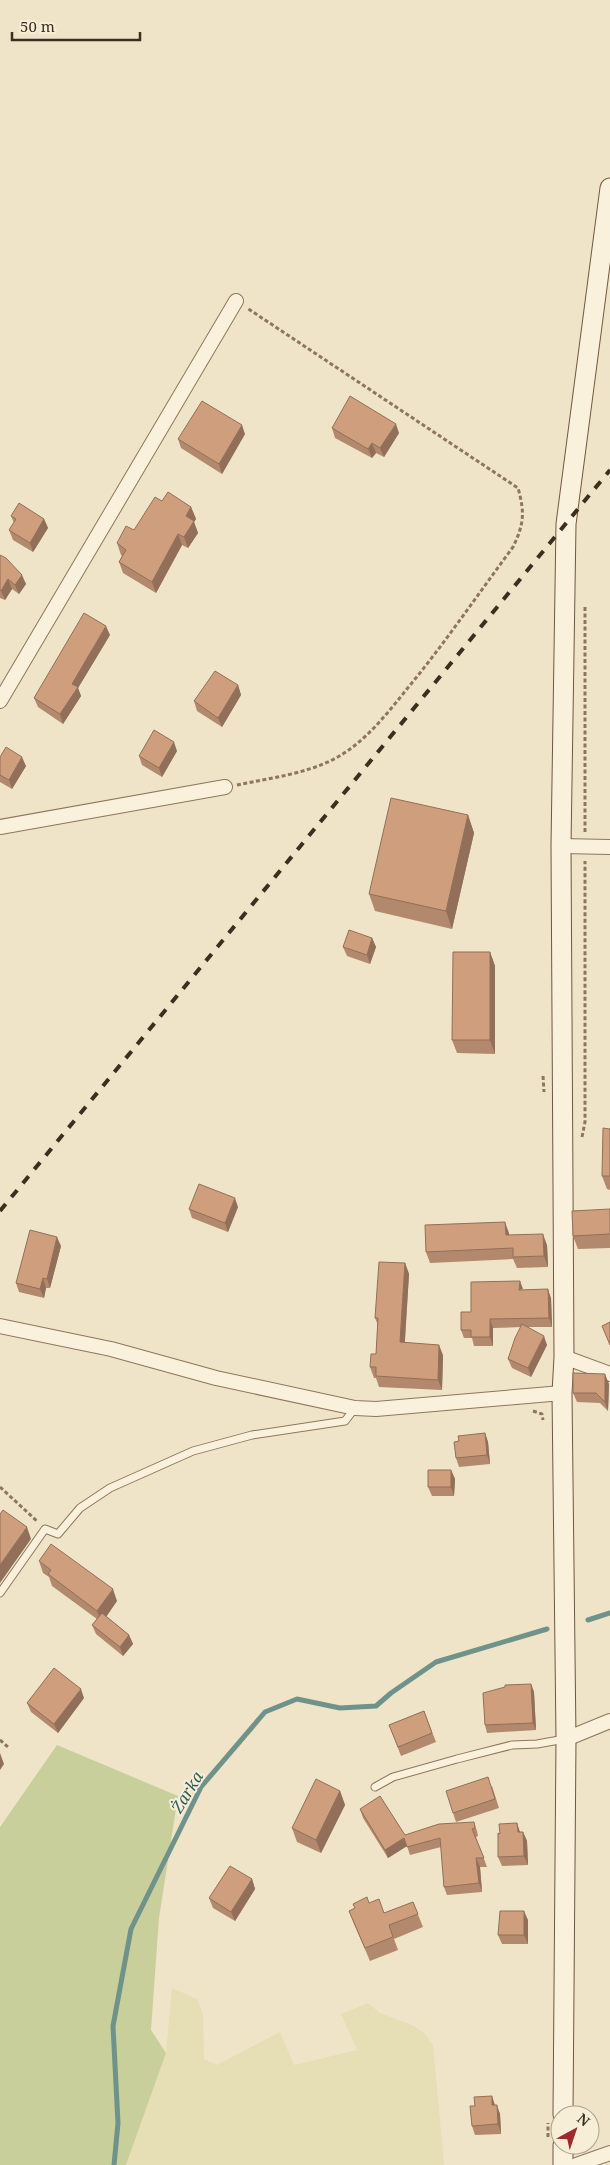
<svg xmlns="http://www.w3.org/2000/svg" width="610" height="2165" viewBox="0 0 610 2165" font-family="'Noto Serif',serif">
  <rect width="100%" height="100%" fill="#f0e4c8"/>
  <!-- farmland -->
  <path fill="#e6deb5" d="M172,1988l25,11 6,15 1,45 13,6 63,-33 14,33 63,-15 -16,-36 27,-11 12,10 34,13 10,7 9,12 11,120h-318l40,-112z"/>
  <!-- green -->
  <path fill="#c9cf9b" d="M57,1745l121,51 -19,122 -8,112 15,23 -40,112h-126v-338z"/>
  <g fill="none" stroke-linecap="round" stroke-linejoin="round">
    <!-- stream -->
    <path stroke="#6f938a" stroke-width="5" d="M588,1620l22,-7
      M114,2165l4,-42 -5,-97 18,-97 70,-142 64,-75 32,-13 43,9 36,-2 15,-13 45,-31 111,-33"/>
    <defs>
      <path id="lane" d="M0,1593l45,-64 13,5 22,-26 30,-20 83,-37 59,-16 93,-14 10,-13
        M375,1787l18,-10 64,-18 55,-14 25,-1 28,-5"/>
      <path id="street" d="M0,701l236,-400
        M0,827l225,-40
        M561,846l49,1
        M0,1326l111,23 105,29 139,30 21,1 186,-16
        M564,1357l46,17
        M566,1739l44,-18
        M576,2165l34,-12"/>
      <path id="secondary" d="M563,2115l3,-376 -4,-346 2,-36 -3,-511 5,-322 44,-336
        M563,2145v20"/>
    </defs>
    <!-- lane casing -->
    <use href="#lane" stroke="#8d765c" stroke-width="9"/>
    <!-- street casing -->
    <use href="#street" stroke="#8d765c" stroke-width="16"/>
    <!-- secondary casing -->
    <use href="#secondary" stroke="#6f573f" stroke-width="21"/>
    <!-- path -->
    <path stroke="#8d765c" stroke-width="3" stroke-dasharray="4 2.5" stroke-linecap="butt" d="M237,785c33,-7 69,-11 99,-27 31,-17 53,-47 75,-74 36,-44 68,-91 102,-137 11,-23 12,-34 5,-59l-271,-180
      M585,832v-226
      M543,1076l1,16
      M582,1137l3,-15v-261
      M533,1411l9,3 1,6
      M0,1487l38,35
      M0,1740l8,7
      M548,2137v-14"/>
    <!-- lane -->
    <use href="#lane" stroke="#faf1dc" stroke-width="7"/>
    <!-- street -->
    <use href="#street" stroke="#faf1dc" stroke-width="14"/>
    <!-- secondary -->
    <use href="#secondary" stroke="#faf1dc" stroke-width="19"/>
    <!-- rail -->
    <path stroke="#3d2e20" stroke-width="4" stroke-dasharray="9 9" stroke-linecap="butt" d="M0,1211l610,-741"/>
  </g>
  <!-- wall -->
  <path fill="#b2896c" d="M332,428l67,5 -15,24 -8,-4 -4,5 -37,-20z
    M245,434l-23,40 -41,-26 -3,-9z
    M162,501l29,6 5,12 -2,3 4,11 -10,15 -6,-3 -26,48 -33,-20 -4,-11 3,-6 -1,-1 -4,-12 17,-13z
    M11,516l33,3 4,9 -15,24 -20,-12 -4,-10 5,-7z
    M0,555l26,29 -7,10 -7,-5 -7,11 -5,-2z
    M110,635l-32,53 3,8 -18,28 -25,-17 -4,-9z
    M238,685l3,10 -19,32 -25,-16 -3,-10z
    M177,751l-15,26 -20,-12 -3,-9z
    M0,757l26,9 -14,23 -12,-7z
    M468,815l6,18 -22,96 -77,-18 -6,-17z
    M372,938l4,9 -6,17 -23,-8 -4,-9z
    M490,952l5,14v88l-38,-1 -5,-13z
    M610,1129v61l-3,-1 -5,-13z
    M238,1207l-10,25 -36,-14 -3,-9z
    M610,1209v39l-32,1 -5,-13z
    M509,1233v2l38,10 1,22 -31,1 -4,-9 -83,4 -4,-11z
    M61,1246l-11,42h-4l-2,10 -25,-6 -3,-9z
    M405,1263l4,11 -4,68 38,13 -1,35 -63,-3 -3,-9h-2l-4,-11 6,-13 2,-29 -3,-7z
    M523,1290l28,8 1,29h-25l20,18 -16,32 -19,-9 -4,-9 13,-32 -28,1v18h-19l-2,-8h-8l-3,-8 10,-18z
    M609,1384l-1,27 -8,-8 -23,-1 -4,-9z
    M485,1433l3,9 2,22 -31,3 -3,-9 3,-17z
    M451,1470l4,9 -1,17h-22l-4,-9z
    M39,1561l78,40 -11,15 23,19 4,9 -10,12 -27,-22 -4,-9 5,-6 -45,-33 -3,-9 -6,-4z
    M531,1684l3,8 2,38 -49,3 -2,-8z
    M84,1698l-26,35 -27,-21 -4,-9z
    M424,1711l12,31 -35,14 -12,-31z
    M492,1786l7,22 -43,14 -3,-9z
    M340,1791l5,14 -24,48 -24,-11 -5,-14z
    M360,1809l45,26 69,-13 3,9 1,5 -2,1 11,30h-7l2,25 -35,3 -3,-8 -3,-40 -31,8 -3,-9 -19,12 -25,-40z
    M520,1832h3l4,9 1,24 -26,1 -4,-9z
    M252,1879l3,10 -20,32 -22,-13 -4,-10z
    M413,1902l10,25 -29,12 4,11 -28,11 -16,-37 -5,-13 6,-3 -2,-4 16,-1 15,10z
    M528,1920v24h-26l-4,-9z
    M495,2105l5,9 1,20 -26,1 -3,-9z"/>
  <!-- shaded-wall -->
  <path fill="#916f58" d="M396,424l3,9 -15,24 -4,-9z
    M242,425l3,9 -23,40 -3,-10z
    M372,443l4,10 -4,5 -4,-9z
    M191,507l5,12 -2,3 4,11 -10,15 -4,-11 2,-21z
    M44,519l4,9 -15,24 -3,-9z
    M178,534l4,11 -26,48 -4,-11z
    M22,575l4,9 -7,10 -4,-9z
    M8,579l4,10 -7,11 -4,-9z
    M106,626l4,9 -32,53 3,8 -18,28 -3,-10 12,-30z
    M238,685l3,10 -19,32 -4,-9z
    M174,742l3,9 -15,26 -3,-9z
    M22,757l4,9 -14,23 -3,-9z
    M468,815l6,18 -22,96 -6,-18z
    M372,938l4,9 -6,17 -3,-9z
    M490,952l5,14v88l-5,-14z
    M235,1198l3,9 -10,25 -3,-9z
    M505,1222l4,11 1,13 -4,-11z
    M543,1234l4,11 1,22 -4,-11z
    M57,1237l4,9 -11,42 -3,-9z
    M405,1263l4,11 -5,78 -4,-10z
    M43,1278l3,10 -2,10 -4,-9z
    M520,1281l3,8 -4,1z
    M548,1289l3,9 1,29 -3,-9z
    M490,1319l3,9v18l-3,-9z
    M544,1336l3,9 -16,32 -3,-9z
    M439,1345l4,10 -1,35 -4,-10z
    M605,1374l4,10 -1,27 -3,-9z
    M485,1433l3,9 2,22 -3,-9z
    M451,1470l4,9 -1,17 -3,-9z
    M27,1527l4,12 -31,44v-18z
    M113,1589l4,12 -15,22 -5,-12z
    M129,1635l4,9 -10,12 -3,-9z
    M531,1684l3,8 2,38 -3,-7z
    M81,1689l3,9 -26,35 -4,-9z
    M0,1753l4,11 -4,6z
    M340,1791l5,14 -24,48 -5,-13z
    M517,1823l3,9h-2z
    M523,1832l4,9 1,24 -4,-9z
    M404,1838l3,8 -19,12 -3,-8z
    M476,1858l4,9 2,25 -3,-9z
    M252,1879l3,10 -20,32 -4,-9z
    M524,1911l4,9v24l-4,-9z
    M492,2096l3,9h-3z
    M497,2105l3,9 1,20 -3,-10z"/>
  <!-- building -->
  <path fill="#cf9f7d" stroke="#916f58" d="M350,396l46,28 -16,24 -8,-5 -4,6 -36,-21z
    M202,401l40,24 -23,39 -41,-25z
    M168,492l23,15 -5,9 8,5 -10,16 -6,-3 -26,48 -33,-20 7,-12 -9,-7 9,-17 8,4 21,-33 7,4z
    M19,503l25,16 -14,24 -21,-13 7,-11 -5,-3z
    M0,555l6,3 16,17 -7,10 -7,-6 -7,12 -1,-1z
    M84,613l22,13 -34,58 6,3 -18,27 -26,-16z
    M215,671l23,14 -20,33 -24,-17z
    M154,730l20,12 -15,26 -20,-12z
    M6,747l16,10 -13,23 -9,-5v-18z
    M391,798l77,17 -22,96 -77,-17z
    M349,930l23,8 -5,17 -24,-8z
    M453,952h37v88h-38z
    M603,1128l7,1v47h-8z
    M199,1184l36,14 -10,25 -36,-14z
    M610,1209v25l-37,2 -1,-25z
    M505,1222l1,13 37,-1 1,22 -31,1v-9l-87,4 -1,-27z
    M30,1230l27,7 -10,42 -4,-1 -3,11 -24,-6z
    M379,1262l26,1 -5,79 39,3 -1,35 -62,-4v-9h-6l1,-13h5l2,-36h-3z
    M520,1281l-1,9 29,-1 1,29 -59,1v18h-19v-7h-10v-18h10v-30z
    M610,1322v23l-8,-19z
    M522,1324l22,12 -16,32 -20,-9 7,-21z
    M573,1373l32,1v28l-9,-9h-23z
    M485,1433l2,22 -31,3 -2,-16 5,-1 -1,-5z
    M428,1470h23v17h-23z
    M3,1510l24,17 -27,38v-51z
    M51,1544l62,45 -16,22 -49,-37 3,-4 -12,-9z
    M102,1613l27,22 -9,12 -28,-22z
    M54,1668l27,21 -27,35 -27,-21z
    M531,1684l2,39 -48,2 -2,-32 22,-6v-2z
    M424,1711l8,22 -34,14 -9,-22z
    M488,1777l7,22 -42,14 -7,-22z
    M316,1779l24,12 -24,49 -24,-12z
    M380,1796l25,39 34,-11 35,-2 1,6 -3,1 12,29h-8l3,25 -35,4 -4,-49 -33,9 -3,-9 -19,12 -25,-41z
    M517,1823l1,9h5l1,24 -26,1v-24l2,1 -1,-10z
    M230,1866l22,13 -21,33 -22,-14z
    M367,1897l2,6 10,-4 5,14 29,-11 5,12 -29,11 4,12 -28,11 -16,-37 6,-3 -2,-4z
    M500,1911h24v24h-26z
    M492,2096v9h5l1,19 -26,2 -2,-20h5l-1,-9z"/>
  <g text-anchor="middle" stroke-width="4" stroke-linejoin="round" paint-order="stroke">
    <!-- water labels -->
    <g font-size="16" font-style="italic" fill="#2f5d5a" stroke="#f7eed8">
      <text transform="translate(187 1792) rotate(-59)" y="6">Żarka</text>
    </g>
  </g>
  <!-- north arrow -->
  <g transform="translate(575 2130) rotate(40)"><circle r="24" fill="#f7eed8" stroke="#ada18e"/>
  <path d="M0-4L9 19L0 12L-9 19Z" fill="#9e2a2b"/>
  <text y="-8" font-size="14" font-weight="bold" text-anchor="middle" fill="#3d2e20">N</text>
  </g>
  <!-- scale -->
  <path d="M12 32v8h128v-8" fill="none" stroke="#3d2e20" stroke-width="2.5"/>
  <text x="20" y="32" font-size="15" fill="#3d2e20" stroke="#f7eed8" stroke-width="4" paint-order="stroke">50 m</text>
</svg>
